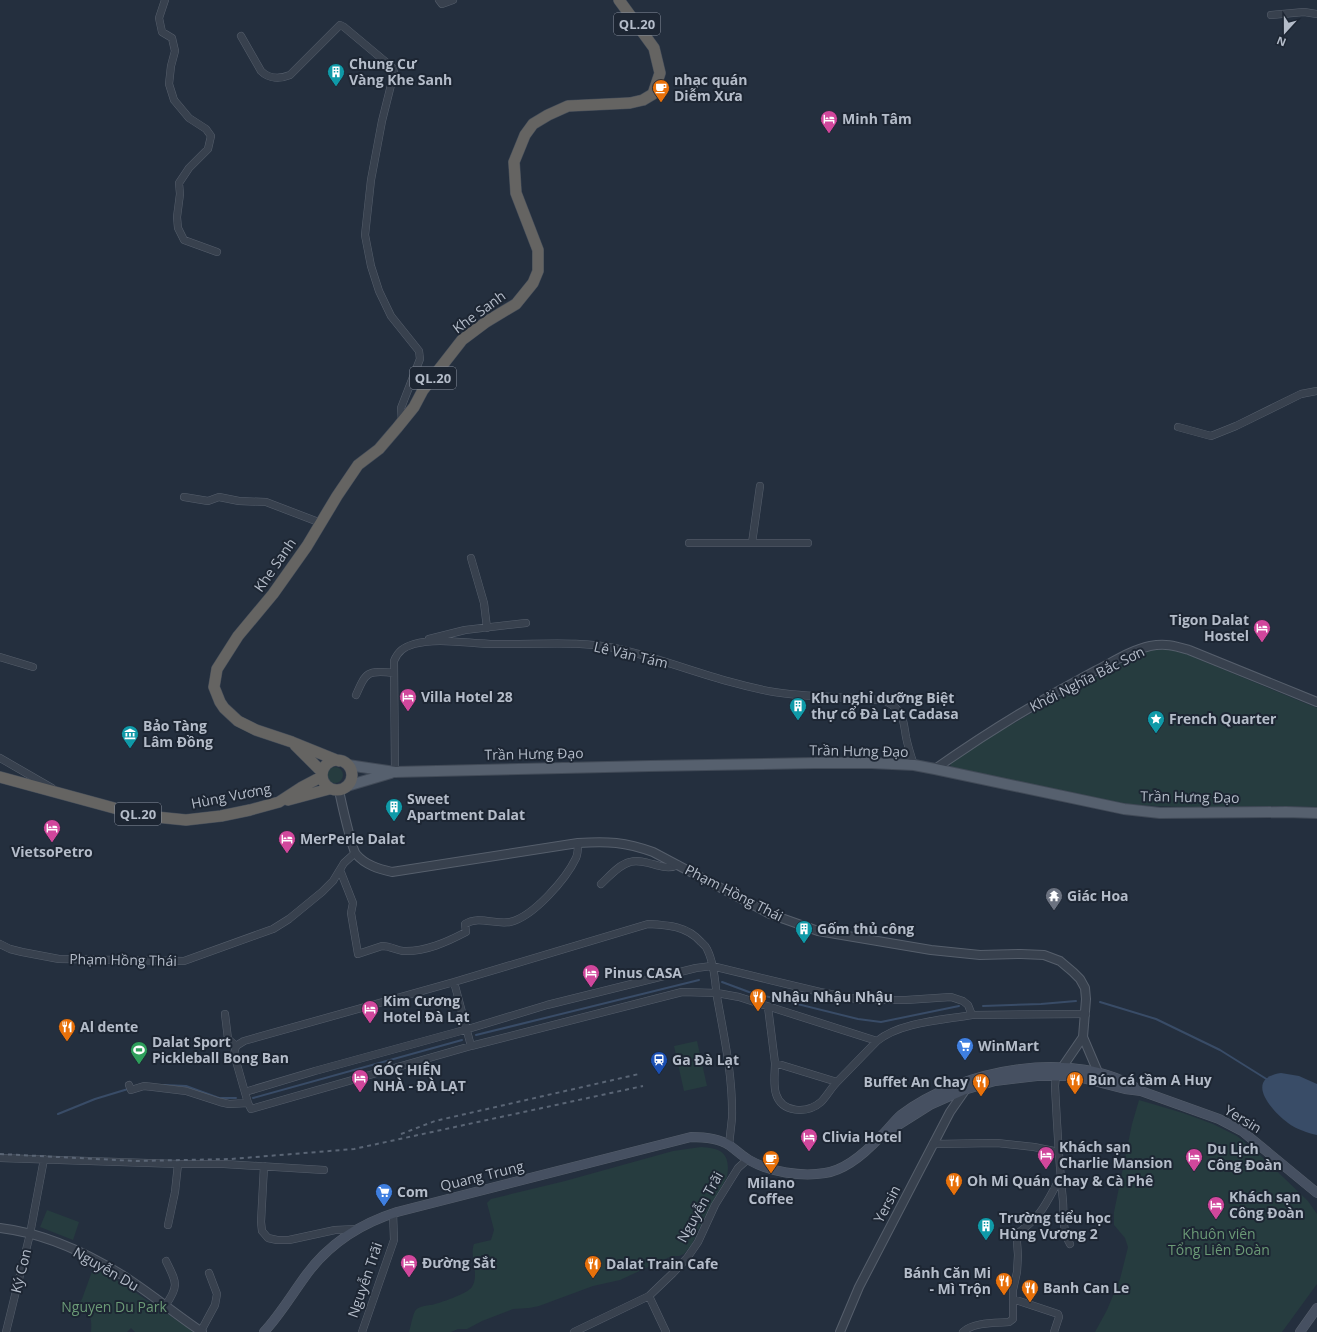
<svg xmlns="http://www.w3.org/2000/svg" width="1317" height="1332" viewBox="0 0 1317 1332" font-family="'Open Sans',sans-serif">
  <rect width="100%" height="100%" fill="#242f3e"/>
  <!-- green -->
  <path fill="#263c3f" d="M1168,649l18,5 131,54v99c-68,-2 -137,4 -205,-5l-161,-34 -1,-7 13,-9 149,-84 38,-18z
    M327 775a8 8 0 1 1 16 0a8 8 0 1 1-16 0Z
    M697,1041l10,45 -23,5 -10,-45z
    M1139,1100l44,13 30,11 24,12 23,19 48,46 9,13v70l-35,48h-187l12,-22 13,-31 8,-32 -3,-9 -11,-13v-13l18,-88z
    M701,1147c21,1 30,7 26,30l-22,39 -13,28 -8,10 -5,2h-7l-11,5 -41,19 -27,6 -54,20 -10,2 -16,1 -31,12 -15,8h-9l-7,3h-42c2,-6 3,-15 6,-21 4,-6 14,-5 20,-7 8,-2 33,-11 37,-17 8,-13 -3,-30 2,-43l17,-4 3,-10 -7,-27 4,-4 74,-18 108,-30z
    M47,1210l32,12 -6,18 -33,-13z
    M94,1266l32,20 68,46h-59l-4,-4 -4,4h-36c1,-18 0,-16 -14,-26l5,-7z"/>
  <!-- water -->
  <path fill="#394c67" d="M1281,1073l18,3 18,8v51c-9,-2 -21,-6 -29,-12 -16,-12 -45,-44 -7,-50z"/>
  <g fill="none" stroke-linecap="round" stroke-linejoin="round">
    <!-- stream -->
    <path stroke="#394c67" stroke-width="2" d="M722,982l27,10 109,27 23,3 78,-16
      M1100,1002l56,17 64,31 48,30
      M983,1006l58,-2 35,-3
      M476,1035l223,-55
      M164,1085l22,1 33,12h17
      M253,1098l209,-58
      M58,1114l37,-15 33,-10"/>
    <defs>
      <path id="minor" d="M165,0l-6,18 3,14 10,6 3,13 -4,15 -2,18 5,16 15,18 17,11 5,7 -3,13 -19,19 -10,15 1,11 -3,23 1,11 6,12 33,12
        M439,0l3,4 11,-4
        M1271,15l33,-3 13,2
        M241,36l20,35c8,8 19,8 29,4l50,-50 4,2 49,41 1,5 -12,48 -11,59 -6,55 6,31 8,25 12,25 28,35 1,8 -19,49 1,14
        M1178,427l33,9 25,-10 65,-32 16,-3
        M184,497l24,4 11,-4 20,4 27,1 55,21
        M689,543h119
        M752,543l8,-57
        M471,558l13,45 3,25
        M429,639l36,-9 61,-7
        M0,657l33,10
        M356,695c10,-23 11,-25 38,-22
        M0,758l52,30
        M395,772l-1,-111c4,-10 10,-14 20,-17 24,-7 56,0 81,0 42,1 83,-4 124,5 52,12 102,34 155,43 37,6 74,4 111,9 19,9 18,18 21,36 2,10 5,19 8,28
        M340,870l13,33 -2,10 7,41 24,-8c8,0 14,4 21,5 22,1 44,-9 63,-19l-1,-8c14,-9 30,1 45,-2 23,-5 56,-43 66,-64 2,-4 2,-10 2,-15
        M601,884c8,-7 17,-19 29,-22 16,-5 33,11 48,3
        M0,944l10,5 12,3 37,7 125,2 89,-32 16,-10 33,-27 11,-11 11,-18 11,-10
        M454,982l17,64
        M768,1007l7,56 62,19 40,-41
        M225,1014l3,25 8,7
        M775,1063c0,9 -2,22 1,31 6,19 31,20 45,8 6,-6 10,-14 16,-20
        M1056,1075l-1,11c2,39 4,77 8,115 1,15 -1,29 7,43
        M129,1085l2,5 13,-4 9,1 33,4 34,11 9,2 19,-1
        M245,1092l70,-21 153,-42 79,-24 149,-37 16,-2 108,26 42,8h44l45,-3 12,4 5,4 4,10 114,-1
        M933,1144l64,-1 37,4 25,5
        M729,1145c1,-9 2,-18 3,-27 1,-41 -8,-82 -15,-121 -2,-16 -3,-34 -10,-48 -1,-3 -4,-5 -6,-7 -14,-16 -33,-17 -53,-18l-194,58 -210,59 -8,5 -2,8 14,49 3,6 220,-63 211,-54 35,1 22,4 138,44c23,-19 66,-21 95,-26
        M0,1158l178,6h46l100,6
        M264,1166l-3,56 1,9 6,7 9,2h12l46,-10 22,-1
        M168,1225l7,-33 3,-28
        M649,1296l17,36
        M1013,1299l45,15 1,3 -5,15
        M165,1306c15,-21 11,-24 1,-45
        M201,1331l14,-26 2,-11 -8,-21
        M6,1332l24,-98 14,-75
        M362,1332l32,-92 -1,-27
        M574,1332l75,-36 24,-23 14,-15 11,-16 17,-37 23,-37 10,-9
        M963,1332c10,-10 33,-9 46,-10l4,-3v-29l4,-18 1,-17 -1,-13 1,-9c24,-17 28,-30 42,-55"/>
      <path id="tertiary" d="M935,769c51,-36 105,-69 160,-98 18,-9 36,-21 55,-25 16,-3 25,0 39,4l128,52
        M339,790c2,11 13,59 17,64 9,11 23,15 36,18l186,-29c30,-2 47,-1 75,9l117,62 48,17 113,19 49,5 41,-1 23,1 16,6 13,11 7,7 5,9 1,11 -3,38 -24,35
        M1083,1037l17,40
        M0,1228c43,5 85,24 122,47 27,17 53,39 80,57
        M840,1332l19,-45 91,-175 16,-23"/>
      <path id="secondary" d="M892,1129l38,-24 34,-15 31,-9 42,-5h30l15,2 43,11 16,2 78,28 23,12 75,62
        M264,1332c15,-16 27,-36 40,-54 23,-33 55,-54 93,-66l294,-75c13,0 27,1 38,8 7,5 13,11 20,15 21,12 52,17 76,13 21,-3 41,-21 55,-36 8,-7 13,-15 21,-22 60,-46 175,-68 240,-24
        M1300,1332l17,-24"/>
      <path id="primary" d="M348,765l47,7 255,-6 165,-3h56l43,2 21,4 189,40 36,4 126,-1 31,1
        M347,786l44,-13"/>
      <path id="trunk" d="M295,745l27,27
        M322 775a15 15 0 1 1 30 0a15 15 0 1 1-30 0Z
        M339,761l-47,-19 -36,-12 -18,-9 -14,-13 -4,-6 -6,-15 3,-18 21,-33 35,-42 34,-48 30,-50 21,-31 21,-16 18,-21 17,-21 9,-17 39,-50 24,-18 30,-18 17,-21 5,-12v-21l-22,-57 -2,-31 11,-27 8,-11 15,-9 20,-9 62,-3 13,-3 10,-6 7,-21 -6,-25 -35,-48
        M0,777l125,34 21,5 40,4 35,-4 29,-6 29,-8 23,-15 19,-10
        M288,800l41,-11"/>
    </defs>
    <!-- minor casing -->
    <use href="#minor" stroke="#565f6c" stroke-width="8"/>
    <!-- tertiary casing -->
    <use href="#tertiary" stroke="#565f6c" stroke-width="10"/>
    <!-- secondary casing -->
    <use href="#secondary" stroke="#565f6c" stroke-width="10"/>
    <!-- primary casing -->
    <use href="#primary" stroke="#414a57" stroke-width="12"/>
    <!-- trunk casing -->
    <use href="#trunk" stroke="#434c59" stroke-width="12"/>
    <!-- minor -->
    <use href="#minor" stroke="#38414e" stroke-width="7"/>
    <!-- tertiary -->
    <use href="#tertiary" stroke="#38414e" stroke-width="8"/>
    <!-- secondary -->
    <use href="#secondary" stroke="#465061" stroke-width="9"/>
    <!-- primary -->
    <use href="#primary" stroke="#56606e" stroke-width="10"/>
    <!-- trunk -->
    <use href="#trunk" stroke="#656462" stroke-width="11"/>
    <!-- rail -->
    <path stroke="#5a6575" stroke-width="2" stroke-dasharray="4 4" stroke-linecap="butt" d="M401,1134l34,-13 204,-47
      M0,1154l136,7 95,-2 123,-10 289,-63"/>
  </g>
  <!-- icons -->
  <defs>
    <symbol id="building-pin" viewBox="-11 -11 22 30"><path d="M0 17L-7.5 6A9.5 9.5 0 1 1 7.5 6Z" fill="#0f9aa8" stroke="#1d2633"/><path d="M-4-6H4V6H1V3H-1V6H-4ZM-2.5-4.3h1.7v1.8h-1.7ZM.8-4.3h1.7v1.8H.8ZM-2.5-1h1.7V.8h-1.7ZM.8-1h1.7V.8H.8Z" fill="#fff"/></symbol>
    <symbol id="cafe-pin" viewBox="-11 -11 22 30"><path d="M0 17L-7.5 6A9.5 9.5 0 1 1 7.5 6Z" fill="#e8710a" stroke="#1d2633"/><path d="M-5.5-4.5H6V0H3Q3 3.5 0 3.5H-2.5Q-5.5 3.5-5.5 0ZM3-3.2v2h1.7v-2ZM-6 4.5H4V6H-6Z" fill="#fff"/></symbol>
    <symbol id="hotel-pin" viewBox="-11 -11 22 30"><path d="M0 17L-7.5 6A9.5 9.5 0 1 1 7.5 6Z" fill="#d1479c" stroke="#1d2633"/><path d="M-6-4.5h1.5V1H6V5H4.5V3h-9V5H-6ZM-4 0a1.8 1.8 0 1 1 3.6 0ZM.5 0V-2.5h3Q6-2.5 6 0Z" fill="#fff"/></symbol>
    <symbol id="sight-pin" viewBox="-11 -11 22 30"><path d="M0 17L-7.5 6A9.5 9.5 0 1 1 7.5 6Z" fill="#0f9aa8" stroke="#1d2633"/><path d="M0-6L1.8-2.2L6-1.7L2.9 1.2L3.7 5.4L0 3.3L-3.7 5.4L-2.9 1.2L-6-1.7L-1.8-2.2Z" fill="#fff"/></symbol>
    <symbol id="museum-pin" viewBox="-11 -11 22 30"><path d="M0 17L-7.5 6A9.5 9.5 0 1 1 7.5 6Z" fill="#0f9aa8" stroke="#1d2633"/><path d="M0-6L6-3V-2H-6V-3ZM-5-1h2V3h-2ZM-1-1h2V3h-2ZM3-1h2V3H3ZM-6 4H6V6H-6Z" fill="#fff"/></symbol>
    <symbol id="temple-pin" viewBox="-11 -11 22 30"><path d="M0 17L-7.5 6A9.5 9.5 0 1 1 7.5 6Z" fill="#6b7280" stroke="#1d2633"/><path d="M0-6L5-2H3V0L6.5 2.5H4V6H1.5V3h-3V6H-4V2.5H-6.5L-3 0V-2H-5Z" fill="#fff"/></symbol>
    <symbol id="restaurant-pin" viewBox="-11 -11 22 30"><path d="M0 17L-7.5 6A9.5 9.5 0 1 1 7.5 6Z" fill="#e8710a" stroke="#1d2633"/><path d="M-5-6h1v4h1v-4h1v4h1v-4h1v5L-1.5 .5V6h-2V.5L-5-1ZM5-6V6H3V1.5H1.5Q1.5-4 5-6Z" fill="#fff"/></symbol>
    <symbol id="supermarket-pin" viewBox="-11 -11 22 30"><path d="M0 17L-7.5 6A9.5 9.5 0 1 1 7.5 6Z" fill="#3f7fe0" stroke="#1d2633"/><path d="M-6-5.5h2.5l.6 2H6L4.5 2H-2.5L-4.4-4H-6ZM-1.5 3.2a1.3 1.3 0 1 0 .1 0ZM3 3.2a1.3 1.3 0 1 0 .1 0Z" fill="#fff"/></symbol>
    <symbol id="stadium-pin" viewBox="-11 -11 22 30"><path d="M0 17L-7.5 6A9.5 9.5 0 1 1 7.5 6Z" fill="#2e9e5b" stroke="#1d2633"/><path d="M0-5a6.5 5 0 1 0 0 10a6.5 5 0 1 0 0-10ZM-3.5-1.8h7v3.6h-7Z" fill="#fff"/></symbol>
    <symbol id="station-pin" viewBox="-11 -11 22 30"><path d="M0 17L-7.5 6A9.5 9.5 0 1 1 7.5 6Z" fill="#1a4fb4" stroke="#1d2633"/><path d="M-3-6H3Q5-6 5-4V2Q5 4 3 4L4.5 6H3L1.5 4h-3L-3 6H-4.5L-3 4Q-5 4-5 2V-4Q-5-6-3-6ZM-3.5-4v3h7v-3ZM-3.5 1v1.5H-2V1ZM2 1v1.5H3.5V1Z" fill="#fff"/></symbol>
  </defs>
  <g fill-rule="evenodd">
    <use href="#building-pin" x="326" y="62" width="20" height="27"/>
    <use href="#cafe-pin" x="651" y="78" width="20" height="27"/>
    <use href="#hotel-pin" x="819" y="109" width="20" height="27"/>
    <use href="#hotel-pin" x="1252" y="618" width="20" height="27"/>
    <use href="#hotel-pin" x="398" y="687" width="20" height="27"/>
    <use href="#building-pin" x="788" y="696" width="20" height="27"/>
    <use href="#sight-pin" x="1146" y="709" width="20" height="27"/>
    <use href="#museum-pin" x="120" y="724" width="20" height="27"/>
    <use href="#building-pin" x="384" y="797" width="20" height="27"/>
    <use href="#hotel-pin" x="42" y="818" width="20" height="27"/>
    <use href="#hotel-pin" x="277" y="829" width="20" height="27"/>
    <use href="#temple-pin" x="1044" y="886" width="20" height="27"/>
    <use href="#building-pin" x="794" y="919" width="20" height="27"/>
    <use href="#hotel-pin" x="581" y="963" width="20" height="27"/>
    <use href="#restaurant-pin" x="748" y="987" width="20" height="27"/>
    <use href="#hotel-pin" x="360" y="999" width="20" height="27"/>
    <use href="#restaurant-pin" x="57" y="1017" width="20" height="27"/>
    <use href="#supermarket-pin" x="955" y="1036" width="20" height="27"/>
    <use href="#stadium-pin" x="129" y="1040" width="20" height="27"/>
    <use href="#station-pin" x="649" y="1050" width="20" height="27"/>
    <use href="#hotel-pin" x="350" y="1068" width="20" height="27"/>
    <use href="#restaurant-pin" x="1065" y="1070" width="20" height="27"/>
    <use href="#restaurant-pin" x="971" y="1072" width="20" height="27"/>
    <use href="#hotel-pin" x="799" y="1127" width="20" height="27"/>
    <use href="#hotel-pin" x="1036" y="1145" width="20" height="27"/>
    <use href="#hotel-pin" x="1184" y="1147" width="20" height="27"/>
    <use href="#cafe-pin" x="761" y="1149" width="20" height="27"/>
    <use href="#restaurant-pin" x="944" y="1171" width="20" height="27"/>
    <use href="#supermarket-pin" x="374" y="1182" width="20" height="27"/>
    <use href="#hotel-pin" x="1206" y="1195" width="20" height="27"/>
    <use href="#building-pin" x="976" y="1216" width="20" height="27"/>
    <use href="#hotel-pin" x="399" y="1253" width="20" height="27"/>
    <use href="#restaurant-pin" x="583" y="1254" width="20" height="27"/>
    <use href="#restaurant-pin" x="994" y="1271" width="20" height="27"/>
    <use href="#restaurant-pin" x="1020" y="1278" width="20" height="27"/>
  </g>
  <g text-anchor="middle" stroke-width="4" stroke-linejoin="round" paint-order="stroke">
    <!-- shield labels -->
    <g fill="#1d2633" stroke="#878f9c" stroke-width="1">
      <rect x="614" y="13" width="46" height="22" rx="3"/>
      <rect x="410" y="367" width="46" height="22" rx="3"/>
      <rect x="115" y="803" width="46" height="22" rx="3"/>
    </g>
    <g font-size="13" font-weight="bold" fill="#b4bcc9">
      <text x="637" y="29">QL.20</text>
      <text x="433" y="383">QL.20</text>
      <text x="138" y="819">QL.20</text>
    </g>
    <!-- poi labels -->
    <g font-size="14" font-weight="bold" fill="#b4bcc9" stroke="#1d2633" text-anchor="start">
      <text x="349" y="69">Chung Cư<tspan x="349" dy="16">Vàng Khe Sanh</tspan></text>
      <text x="674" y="85">nhạc quán<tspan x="674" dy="16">Diễm Xưa</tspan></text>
      <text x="842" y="124">Minh Tâm</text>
      <text x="1249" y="625" text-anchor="end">Tigon Dalat<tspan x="1249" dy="16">Hostel</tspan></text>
      <text x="421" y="702">Villa Hotel 28</text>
      <text x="811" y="703">Khu nghỉ dưỡng Biệt<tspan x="811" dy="16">thự cổ Đà Lạt Cadasa</tspan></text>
      <text x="1169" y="724">French Quarter</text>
      <text x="143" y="731">Bảo Tàng<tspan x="143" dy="16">Lâm Đồng</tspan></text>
      <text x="407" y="804">Sweet<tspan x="407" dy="16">Apartment Dalat</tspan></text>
      <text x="300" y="844">MerPerle Dalat</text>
      <text x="52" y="857" text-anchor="middle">VietsoPetro</text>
      <text x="1067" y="901">Giác Hoa</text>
      <text x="817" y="934">Gốm thủ công</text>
      <text x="604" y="978">Pinus CASA</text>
      <text x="771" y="1002">Nhậu Nhậu Nhậu</text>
      <text x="383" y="1006">Kim Cương<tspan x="383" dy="16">Hotel Đà Lạt</tspan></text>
      <text x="80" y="1032">Al dente</text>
      <text x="152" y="1047">Dalat Sport<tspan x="152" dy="16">Pickleball Bong Ban</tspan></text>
      <text x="978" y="1051">WinMart</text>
      <text x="672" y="1065">Ga Đà Lạt</text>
      <text x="373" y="1075">GÓC HIÊN<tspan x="373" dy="16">NHÀ - ĐÀ LẠT</tspan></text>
      <text x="1088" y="1085">Bún cá tầm A Huy</text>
      <text x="968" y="1087" text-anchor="end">Buffet An Chay</text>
      <text x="822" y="1142">Clivia Hotel</text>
      <text x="1059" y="1152">Khách sạn<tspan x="1059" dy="16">Charlie Mansion</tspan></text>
      <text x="1207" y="1154">Du Lịch<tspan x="1207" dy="16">Công Đoàn</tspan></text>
      <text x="967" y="1186">Oh Mi Quán Chay &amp; Cà Phê</text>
      <text x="771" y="1188" text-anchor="middle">Milano<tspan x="771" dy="16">Coffee</tspan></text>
      <text x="397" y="1197">Com</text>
      <text x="1229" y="1202">Khách sạn<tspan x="1229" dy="16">Công Đoàn</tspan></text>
      <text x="999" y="1223">Trường tiểu học<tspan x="999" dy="16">Hùng Vương 2</tspan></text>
      <text x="422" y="1268">Đường Sắt</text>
      <text x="606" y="1269">Dalat Train Cafe</text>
      <text x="991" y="1278" text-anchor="end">Bánh Căn Mi<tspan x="991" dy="16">- Mì Trộn</tspan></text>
      <text x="1043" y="1293">Banh Can Le</text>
    </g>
    <!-- street labels -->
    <g font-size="14" fill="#b4bcc9" stroke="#1d2633">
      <text transform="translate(479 312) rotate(-36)" y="5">Khe Sanh</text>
      <text transform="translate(275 565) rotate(-55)" y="5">Khe Sanh</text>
      <text transform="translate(631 655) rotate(13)" y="5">Lê Văn Tám</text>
      <text transform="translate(1087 679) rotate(-27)" y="5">Khởi Nghĩa Bắc Sơn</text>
      <text transform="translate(859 751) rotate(1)" y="5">Trần Hưng Đạo</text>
      <text transform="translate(534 754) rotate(-1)" y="5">Trần Hưng Đạo</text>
      <text transform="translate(231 796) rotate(-11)" y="5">Hùng Vương</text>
      <text transform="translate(1190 797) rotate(1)" y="5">Trần Hưng Đạo</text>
      <text transform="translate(734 893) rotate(27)" y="5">Phạm Hồng Thái</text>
      <text transform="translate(123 960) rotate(1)" y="5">Phạm Hồng Thái</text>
      <text transform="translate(1243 1119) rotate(31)" y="5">Yersin</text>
      <text transform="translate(482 1176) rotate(-14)" y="5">Quang Trung</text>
      <text transform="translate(887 1204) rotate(-62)" y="5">Yersin</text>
      <text transform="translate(700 1207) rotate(-61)" y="5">Nguyễn Trãi</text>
      <text transform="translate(106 1269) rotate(30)" y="5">Nguyễn Du</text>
      <text transform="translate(21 1271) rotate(-76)" y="5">Ký Con</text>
      <text transform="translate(365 1280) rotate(-71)" y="5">Nguyễn Trãi</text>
    </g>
    <!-- park labels -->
    <g font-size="14" fill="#6b9a76" stroke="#1d2633">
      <text x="1219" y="1239">Khuôn viên<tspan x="1219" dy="16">Tổng Liên Đoàn</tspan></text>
      <text x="114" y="1312">Nguyen Du Park</text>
    </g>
  </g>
  <!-- north arrow -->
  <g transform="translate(1285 32) rotate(201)" stroke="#1d2633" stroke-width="3" paint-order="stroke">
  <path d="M0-3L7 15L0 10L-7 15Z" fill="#b4bcc9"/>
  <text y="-6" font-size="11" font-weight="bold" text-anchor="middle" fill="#b4bcc9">N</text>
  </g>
</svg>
